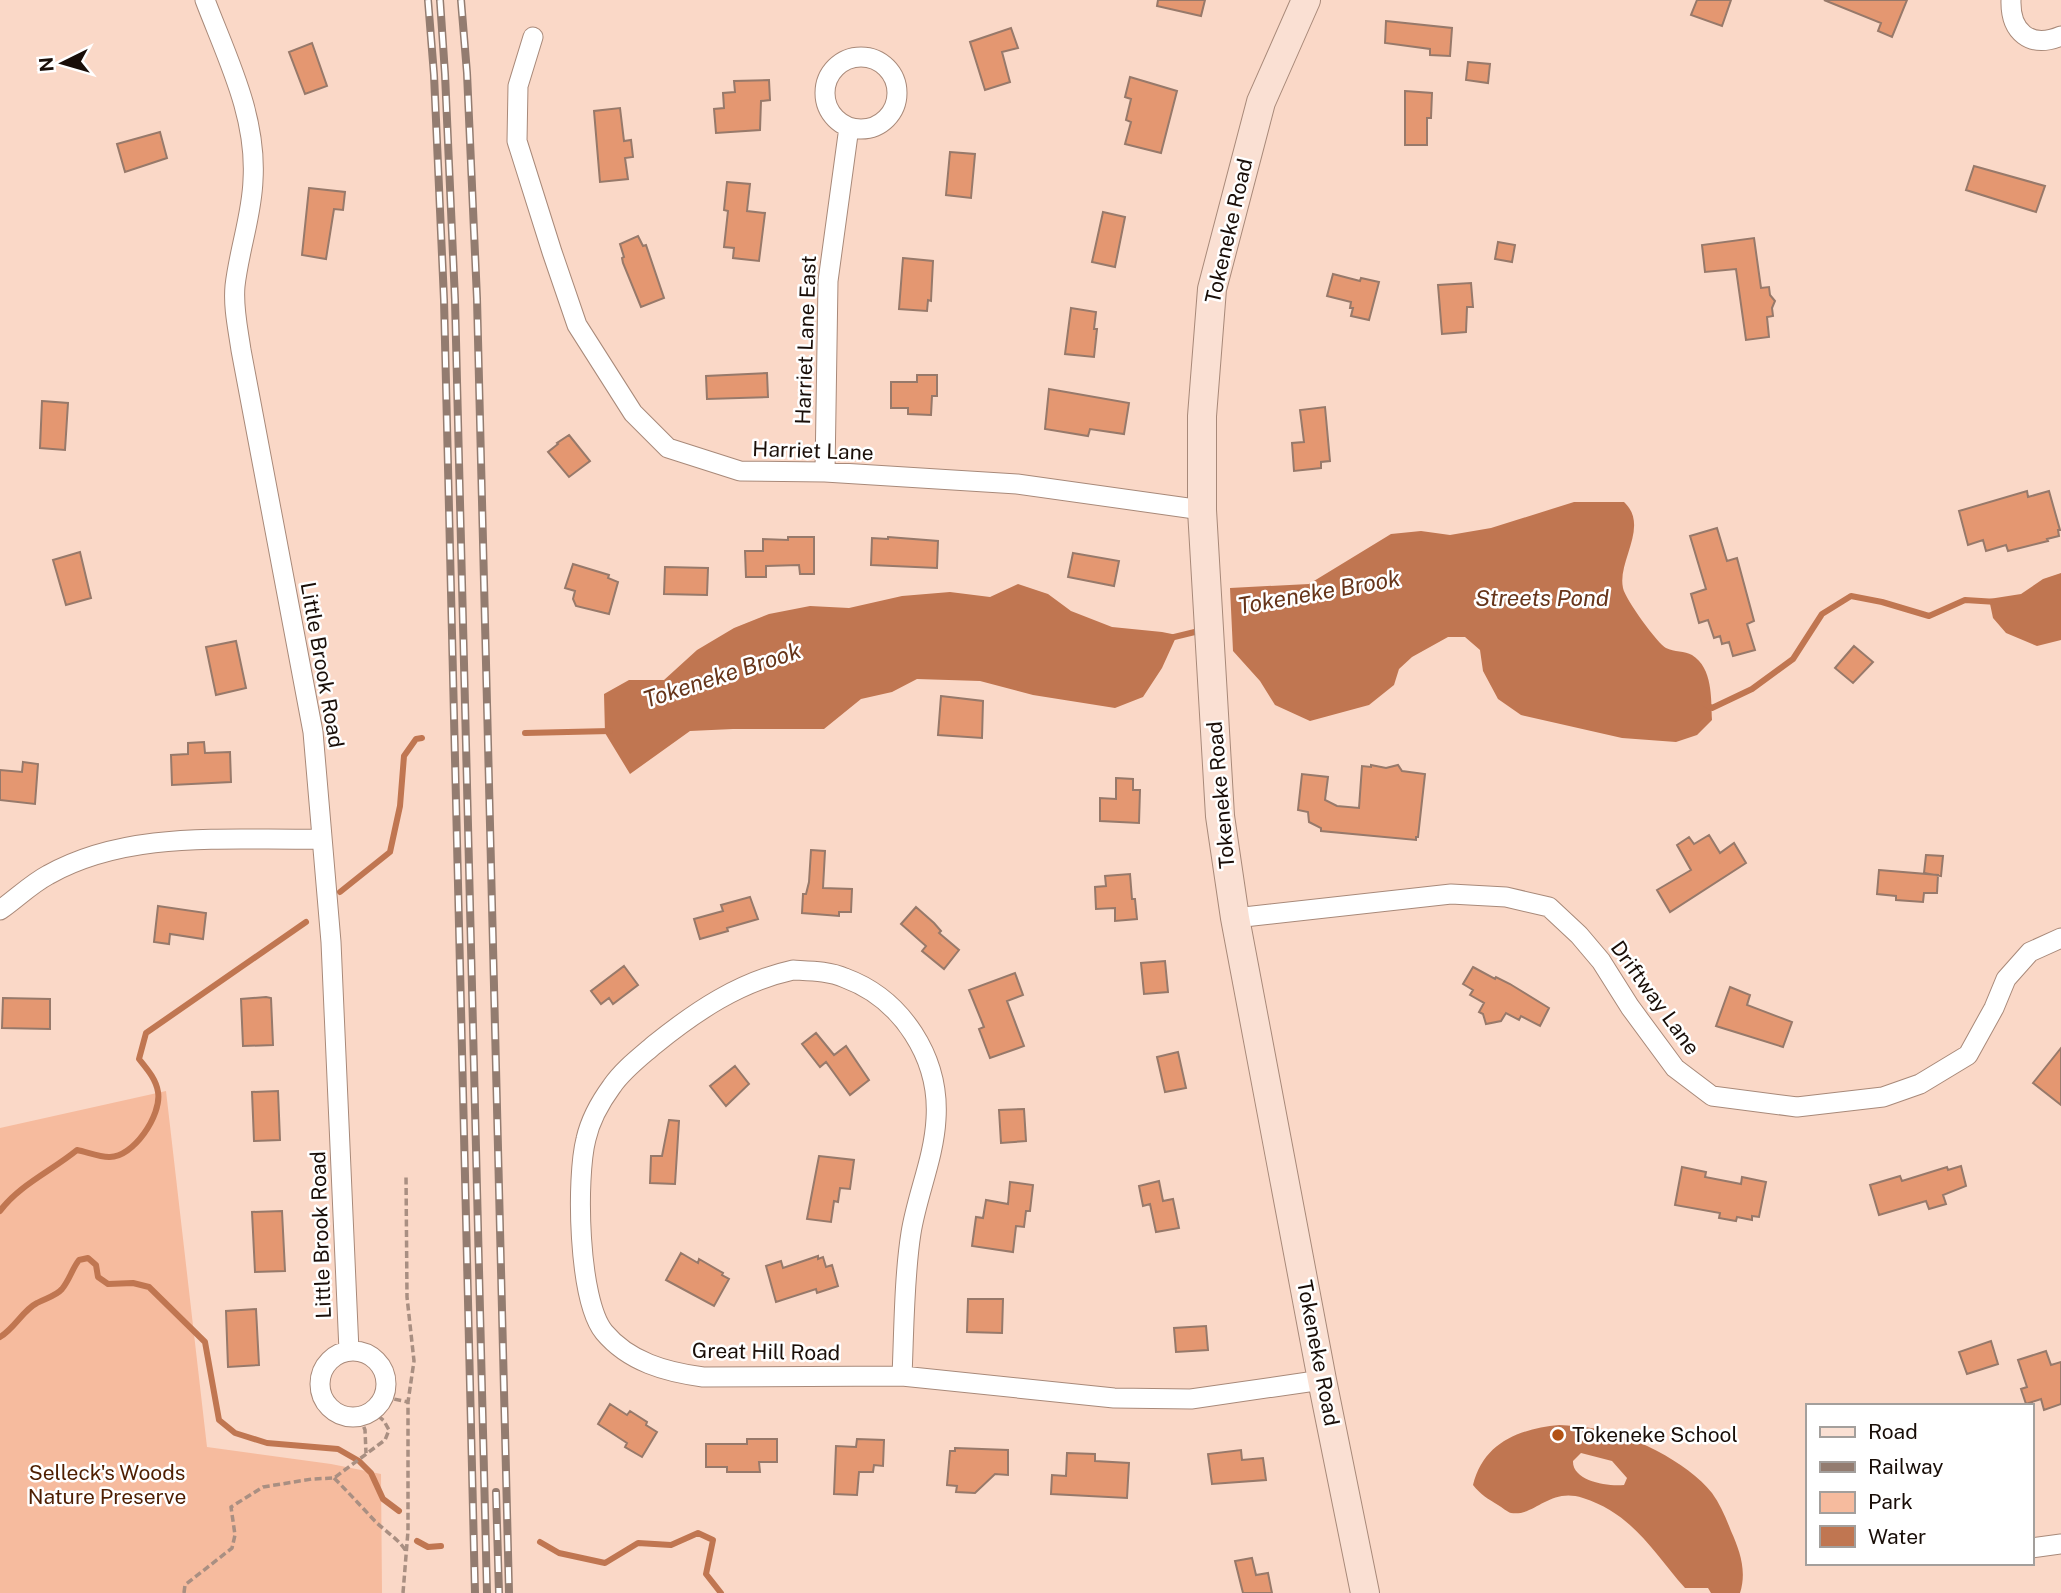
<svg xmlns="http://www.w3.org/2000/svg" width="2061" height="1593" viewBox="0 0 2061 1593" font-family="'Public Sans',sans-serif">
  <rect width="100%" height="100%" fill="#fad8c7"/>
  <!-- green -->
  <path fill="#f6bb9e" d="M166,1091l41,356 124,17 50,10 1,119h-382v-465z"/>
  <!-- water -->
  <path fill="#c07651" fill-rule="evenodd" d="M1574,502h50c26,24 -7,59 -1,86 2,11 35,56 43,60 8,4 19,3 26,7 21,13 19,44 20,65l-15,15 -21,7 -54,-4 -101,-23 -23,-16 -15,-28 -3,-21 -15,-13h-17l-36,20 -13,12 -5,16 -25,20 -59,16 -35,-16 -15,-24 -27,-30 -3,-63 79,-4 82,-50 30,-3 29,4 41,-7z
    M2061,573v67l-24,6 -31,-13 -13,-15 -4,-19 32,-5 22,-15z
    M1018,584l30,10 23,17 41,16 50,5 15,3 -15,33 -19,29 -28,11 -82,-13 -53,-14 -63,-2 -25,13 -31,7 -37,30h-91l-43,2 -60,43 -25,-41 -1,-39 25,-14h35l33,-30 37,-22 35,-14 41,-8 39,2 53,-12 48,-4 40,5z
    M1559,1425c11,1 22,1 32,3 38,5 97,34 121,65 8,11 14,25 19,38 9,20 16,40 9,62h-29l-3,-5h-23c-33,-37 -52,-74 -102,-90 -34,-11 -48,19 -72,15 -4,-1 -9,-6 -13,-8 -10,-6 -18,-11 -25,-20 11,-43 46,-56 86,-60zM1581,1453l31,8 15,17 -3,7c-16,2 -52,-4 -51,-24z"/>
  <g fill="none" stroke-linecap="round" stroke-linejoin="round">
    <!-- stream -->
    <path stroke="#c07651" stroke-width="6" d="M1170,638l33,-8
      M1705,704l7,4 40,-19 41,-30 29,-45 29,-18 31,6 47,14 36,-16 32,2
      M525,733l85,-2
      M340,892l50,-40 10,-46 4,-50 12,-17 6,-1
      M0,1211c19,-26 53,-41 77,-61 10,2 22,7 32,7 24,1 53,-42 49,-65 -2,-13 -11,-23 -19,-33l7,-26 160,-111
      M0,1337c15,-9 23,-27 37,-34 9,-5 19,-7 25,-14 8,-10 10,-20 17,-29l9,-2 8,7 2,12 10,7 25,-1 16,4 56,55 14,78 16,13 32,10 71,6 21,12 12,12 12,26 16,12
      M417,1541l11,6 13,-1
      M540,1542l19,11 46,10 33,-20 33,2 27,-12 15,7 -7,34 15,19"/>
  </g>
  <!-- building -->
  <path fill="#e49771" stroke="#97796a" stroke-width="2" d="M1158,0h47l-4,16 -44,-10z
    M1697,0h34l-9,26 -31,-11z
    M1824,0h83l-15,37 -14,-6 3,-8z
    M1386,21l66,7 -2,28 -20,-1v-6l-45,-6z
    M1011,28l7,20 -16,4 8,30 -25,8 -15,-48z
    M312,43l15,43 -22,8 -16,-42z
    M1468,62l22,2 -2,19 -22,-3z
    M1130,77l47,14 -16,62 -36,-9 6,-22 -5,-2 5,-21 -6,-2z
    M769,80l1,20 -9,1 -1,29 -44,3 -2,-24 10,-1 -1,-15 12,-1 -1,-11z
    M1405,91l27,2 -1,25h-4v27h-22z
    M620,108l4,33 7,-1 2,17 -8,1 3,21 -28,3 -6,-71z
    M160,132l7,26 -42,14 -8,-28z
    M950,152l25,2 -4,44 -25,-3z
    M1974,166l71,20 -9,26 -70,-22z
    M727,182l23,2 -3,27 18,2 -6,48 -26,-3 1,-10 -10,-1 4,-36 -4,-1z
    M309,188l36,4 -2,18 -9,-1 -8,50 -24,-4z
    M1103,212l22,5 -10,50 -23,-5z
    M638,236l5,10 3,-1 18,53 -23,9 -18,-44 -1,-5 2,-1 -4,-13z
    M1754,238l7,50 8,-1 1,8 5,6 -3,7 1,8 -6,1 2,20 -23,3 -10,-71 -31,3 -3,-27z
    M1498,242l17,3 -3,17 -17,-3z
    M903,258l30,3 -2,40 -3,-1 -1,11 -28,-2z
    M1333,274l27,7 1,-3 18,4 -10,38 -18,-4 2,-8h-3l1,-6 -24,-6z
    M1471,283l2,24h-6l-1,25 -24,2 -4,-49z
    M1071,308l25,4 -2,17h3l-3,28 -29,-3z
    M767,373l1,24 -61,2 -1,-23z
    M917,375h20v21h-5l-1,19 -23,-1v-6h-17v-26h26z
    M1049,389l80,14 -5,31 -34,-5 -2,7 -43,-7z
    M42,401l26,2 -3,47 -25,-2z
    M1325,407l5,54 -9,1v6l-27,3 -2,-28 12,-1 -4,-32z
    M569,435l21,26 -21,16 -21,-25 10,-8 -1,-1z
    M2027,491l1,6 21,-6 11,39h-2l1,6 -12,3 1,2 -40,10 -2,-6 -20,6 -3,-11 -15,5 -9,-34z
    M1717,528l10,33 10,-3 17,63 -7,3 8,26 -22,6 -4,-14 -7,2 -2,-8 -6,2 -6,-18 -9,3 -8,-29 15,-5 -16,-53z
    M788,537h26v37h-14l-1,-9 -33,1v11h-20l-1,-26h18v-12l25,1z
    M888,537l50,4 -1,27 -66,-3 1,-27 16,1z
    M80,552l11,46 -25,7 -13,-45z
    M1073,553l46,8 -5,25 -46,-9z
    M573,564l36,11 -1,3 10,4 -9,32 -33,-8 -3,-7 2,-8 -10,-3z
    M665,567l43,1 -1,27 -43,-1z
    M236,641l10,47 -30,7 -10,-48z
    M1854,646l19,16 -20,21 -18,-15z
    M941,696l42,5 -1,37 -44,-3z
    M204,742l1,11 25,-1 1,30 -59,3 -1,-30 17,-1v-11z
    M23,762l15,2 -3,40 -35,-4v-30l22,2z
    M1371,765l15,3 12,-3 4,6 23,3 -7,63h-2v3l-95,-9v-3l-12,-6 -1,-10 -10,-2 4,-36 26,3 -3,23 12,6 22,2 3,-42 9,1z
    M1116,778l17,1v11h7l-1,33 -39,-2v-23l16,1z
    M1709,835l11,18 14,-10 12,20 -76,49 -13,-22 34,-20 -14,-25 12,-8 5,7z
    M811,850l14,1 -2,37 29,1 -1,23h-12v4l-37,-3 1,-19h3l3,-12z
    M1926,855l17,1 -2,20 -17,-3z
    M1879,870l59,5 -1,18h-13l-1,9 -27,-2v-4l-19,-2z
    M1130,874l2,25h3l2,20 -22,2v-13l-19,1 -1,-22 11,-1 -1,-10z
    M750,897l8,22 -31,9 1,3 -28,8 -6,-20 29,-8 -2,-6z
    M158,906l48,7 -3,26 -33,-5 -1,10 -15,-2z
    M916,907l18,16 7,8 -2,2 20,17 -15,19 -22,-18 4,-5 -25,-22z
    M1165,961l3,31 -24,2 -3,-31z
    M624,966l14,19 -25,19 -4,-6 -8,6 -10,-13z
    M1473,967l22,12 1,-2 14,7 39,24 -9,18 -19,-10 -2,4 -13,-7 -5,8 -15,3 -3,-10 -4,-2 5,-9 -14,-8 3,-5 -10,-6z
    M1015,973l8,22 -16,6 17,45 -34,12 -11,-29 5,-2 -15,-37z
    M1730,987l20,8 -3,10 45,17 -9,25 -67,-21z
    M266,997l5,1 2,47 -30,1 -2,-47z
    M3,998l47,1v30l-48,-1z
    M816,1033l18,22 12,-9 23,34 -19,15 -24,-33 -6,5 -18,-23z
    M2061,1048v57l-28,-22z
    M1178,1052l8,36 -21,4 -8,-35z
    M735,1066l14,18 -23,22 -16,-20z
    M278,1091l2,49 -26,1 -2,-49z
    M1024,1109l2,32 -25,2 -2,-33z
    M669,1120l10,1 -4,63 -25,-1 1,-27h11z
    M819,1156l35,4 -4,29 -10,-1 -2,14 -4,-1 -3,21 -24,-3z
    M1961,1166l5,20 -23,9 3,9 -17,5 -3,-8 -47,14 -9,-30 30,-9 2,5 45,-14 1,3z
    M1682,1167l24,5 -1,5 36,7 1,-7 24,5 -7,35 -7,-1v4l-15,-3 -1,4 -17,-3 1,-5 -45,-8z
    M1159,1181l4,20 10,-2 6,29 -23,4 -6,-28 -7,2 -4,-20z
    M1010,1182l23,3 -3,26h-4l-2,16 -8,-1 -3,26 -41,-6 4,-29 7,1 3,-18 22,4z
    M282,1211l3,60 -30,1 -3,-60z
    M681,1253l17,10 1,-4 24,14 -1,2 7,4 -15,27 -48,-26z
    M818,1256v3l5,-2 3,10 6,-2 6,21 -21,7 -1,-4 -40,13 -10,-36 15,-5 2,7z
    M968,1299h35l-1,34 -35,-1z
    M256,1309l3,56 -31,2 -2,-56z
    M1206,1326l2,24 -32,2 -2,-24z
    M1991,1341l7,23 -31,10 -8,-22z
    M2046,1351l5,14 10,-3v42l-17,6 -3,-11 -15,5 -5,-15 6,-2 -9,-27z
    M610,1404l17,11 3,-4 17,11 -1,3 11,7 -15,25 -17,-10 2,-4 -29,-19z
    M747,1439h30v23h-18l1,10h-33v-5h-21v-23h41z
    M857,1439l27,1 -1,26 -9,-1 -1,7h-14l-2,23 -23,-1 2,-48 20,1z
    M955,1448l53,2v25l-13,-1 -20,19 -19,-1 1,-6 -10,-1 3,-34h5z
    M1241,1450l1,10 21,-2 3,22 -54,4 -4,-30z
    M1067,1453l28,1v7l34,2 -2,35 -76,-4 1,-19 14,1z
    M1252,1558l4,17 12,-2 4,20h-29l-8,-32z"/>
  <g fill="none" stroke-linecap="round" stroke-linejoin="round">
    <defs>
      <path id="minor" d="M205,0c22,58 52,116 48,180 -1,35 -14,70 -18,106 -2,21 3,43 6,64l72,382 18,210 18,409
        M2011,0c-1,32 19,49 50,36
        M533,37l-15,49 -1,55 35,111 25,73 56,88 35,35 72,23 85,1 192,12 185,26
        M825 93a36 36 0 1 1 72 0a36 36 0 1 1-72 0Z
        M825,472l3,-191 21,-154
        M0,910c16,-11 31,-26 48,-35 82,-46 183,-34 274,-36
        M1235,918l216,-24 55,3 43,10 30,28 22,26 29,46 45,61 37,28 85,11 86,-10 37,-13 48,-29 26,-47 12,-29 24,-27 31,-14
        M793,970c17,1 36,1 52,8 57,21 95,80 91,141 -2,39 -19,76 -25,114 -7,44 -7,98 -9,143l-199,1c-37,-5 -74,-15 -99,-45 -26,-32 -28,-154 -18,-193 4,-18 15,-38 26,-53 11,-16 27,-28 42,-41 42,-34 85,-63 139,-75z
        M320 1384a33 33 0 1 1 66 0a33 33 0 1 1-66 0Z
        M902,1376l212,22 77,1 131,-19
        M2031,1548l30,-4"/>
      <path id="secondary" d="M1306,0l-45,102 -49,187 -10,127v94l18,306 15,102 87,462 43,213"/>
    </defs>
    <!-- minor casing -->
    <use href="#minor" stroke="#a88979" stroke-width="21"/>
    <!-- secondary casing -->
    <use href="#secondary" stroke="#a88979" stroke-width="30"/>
    <!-- path -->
    <path stroke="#a98f82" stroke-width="3.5" stroke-dasharray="7 3.5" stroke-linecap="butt" d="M384,1397l24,5
      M360,1417l5,13 1,23
      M334,1478c14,14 26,27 39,41 11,12 24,18 33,32
      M184,1593l1,-8 47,-37 3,-13 -4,-28 32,-20 49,-8 22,-1 51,-38 4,-10 -5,-9 -11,-10
      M403,1593l5,-62v-129l6,-41 -7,-64 -1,-123"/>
    <!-- minor -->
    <use href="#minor" stroke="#fff" stroke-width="19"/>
    <!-- secondary -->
    <use href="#secondary" stroke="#fae0d3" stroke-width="28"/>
    <defs>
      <path id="rail" d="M428,0l6,75 10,225 31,1293
        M440,0l5,74 10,226 32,1293
        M461,0l6,73 10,226 32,1294
        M496,1492l3,101"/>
    </defs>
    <!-- rail casing -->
    <use href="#rail" stroke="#937c70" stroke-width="8"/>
    <!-- rail -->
    <use href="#rail" stroke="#fff" stroke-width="5" stroke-dasharray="16" stroke-linecap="butt"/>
  </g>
  <!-- markers -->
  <circle fill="#b35213" stroke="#fff" stroke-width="2.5" cx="1558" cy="1435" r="7"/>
  <g text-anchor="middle" stroke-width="5" stroke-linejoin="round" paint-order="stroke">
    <!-- street labels -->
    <g font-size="21" fill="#190e08" stroke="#fff">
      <text transform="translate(1229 231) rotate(-77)" y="7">Tokeneke Road</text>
      <text transform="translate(806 340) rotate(-88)" y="7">Harriet Lane East</text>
      <text transform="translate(813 451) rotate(2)" y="7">Harriet Lane</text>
      <text transform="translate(322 665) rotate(80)" y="7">Little Brook Road</text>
      <text transform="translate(1221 795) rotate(-95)" y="7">Tokeneke Road</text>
      <text transform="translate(1655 998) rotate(54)" y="7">Driftway Lane</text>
      <text transform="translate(321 1235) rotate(-92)" y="7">Little Brook Road</text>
      <text transform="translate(766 1352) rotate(1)" y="7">Great Hill Road</text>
      <text transform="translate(1318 1353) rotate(79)" y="7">Tokeneke Road</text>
    </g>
    <!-- poi labels -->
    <g font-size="21" fill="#190e08" stroke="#fff" text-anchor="start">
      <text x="1572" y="1442">Tokeneke School</text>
    </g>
    <!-- park labels -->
    <g font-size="21" fill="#4e1e01" stroke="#fff">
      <text x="107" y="1480">Selleck's Woods<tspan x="107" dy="24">Nature Preserve</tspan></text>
    </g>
    <!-- water labels -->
    <g font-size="23" font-style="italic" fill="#663419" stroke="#fff">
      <text transform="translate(1319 592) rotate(-10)" y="8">Tokeneke Brook</text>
      <text x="1542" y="606">Streets Pond</text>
      <text transform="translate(722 675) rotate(-18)" y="8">Tokeneke Brook</text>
    </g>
  </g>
  <!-- legend -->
  <rect x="1806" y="1404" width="228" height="161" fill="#ffffff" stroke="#a39f9c" stroke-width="2"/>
  <rect x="1820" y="1427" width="35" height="10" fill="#fae0d3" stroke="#a39f9c" stroke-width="2"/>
  <text x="1868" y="1439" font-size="21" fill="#190e08">Road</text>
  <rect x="1820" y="1462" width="35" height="10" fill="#937c70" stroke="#a39f9c" stroke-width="2"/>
  <text x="1868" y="1474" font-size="21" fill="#190e08">Railway</text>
  <rect x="1820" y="1492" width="35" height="21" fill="#f6bb9e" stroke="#a39f9c" stroke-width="2"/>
  <text x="1868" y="1509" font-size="21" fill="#190e08">Park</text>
  <rect x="1820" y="1526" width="35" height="21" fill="#c07651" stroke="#a39f9c" stroke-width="2"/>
  <text x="1868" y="1544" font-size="21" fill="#190e08">Water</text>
  <!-- north arrow -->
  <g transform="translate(63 63) rotate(265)" stroke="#ffffff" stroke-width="5" paint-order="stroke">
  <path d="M0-5L12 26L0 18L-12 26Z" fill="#190e08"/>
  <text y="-10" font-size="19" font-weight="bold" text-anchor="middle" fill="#190e08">N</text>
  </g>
</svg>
